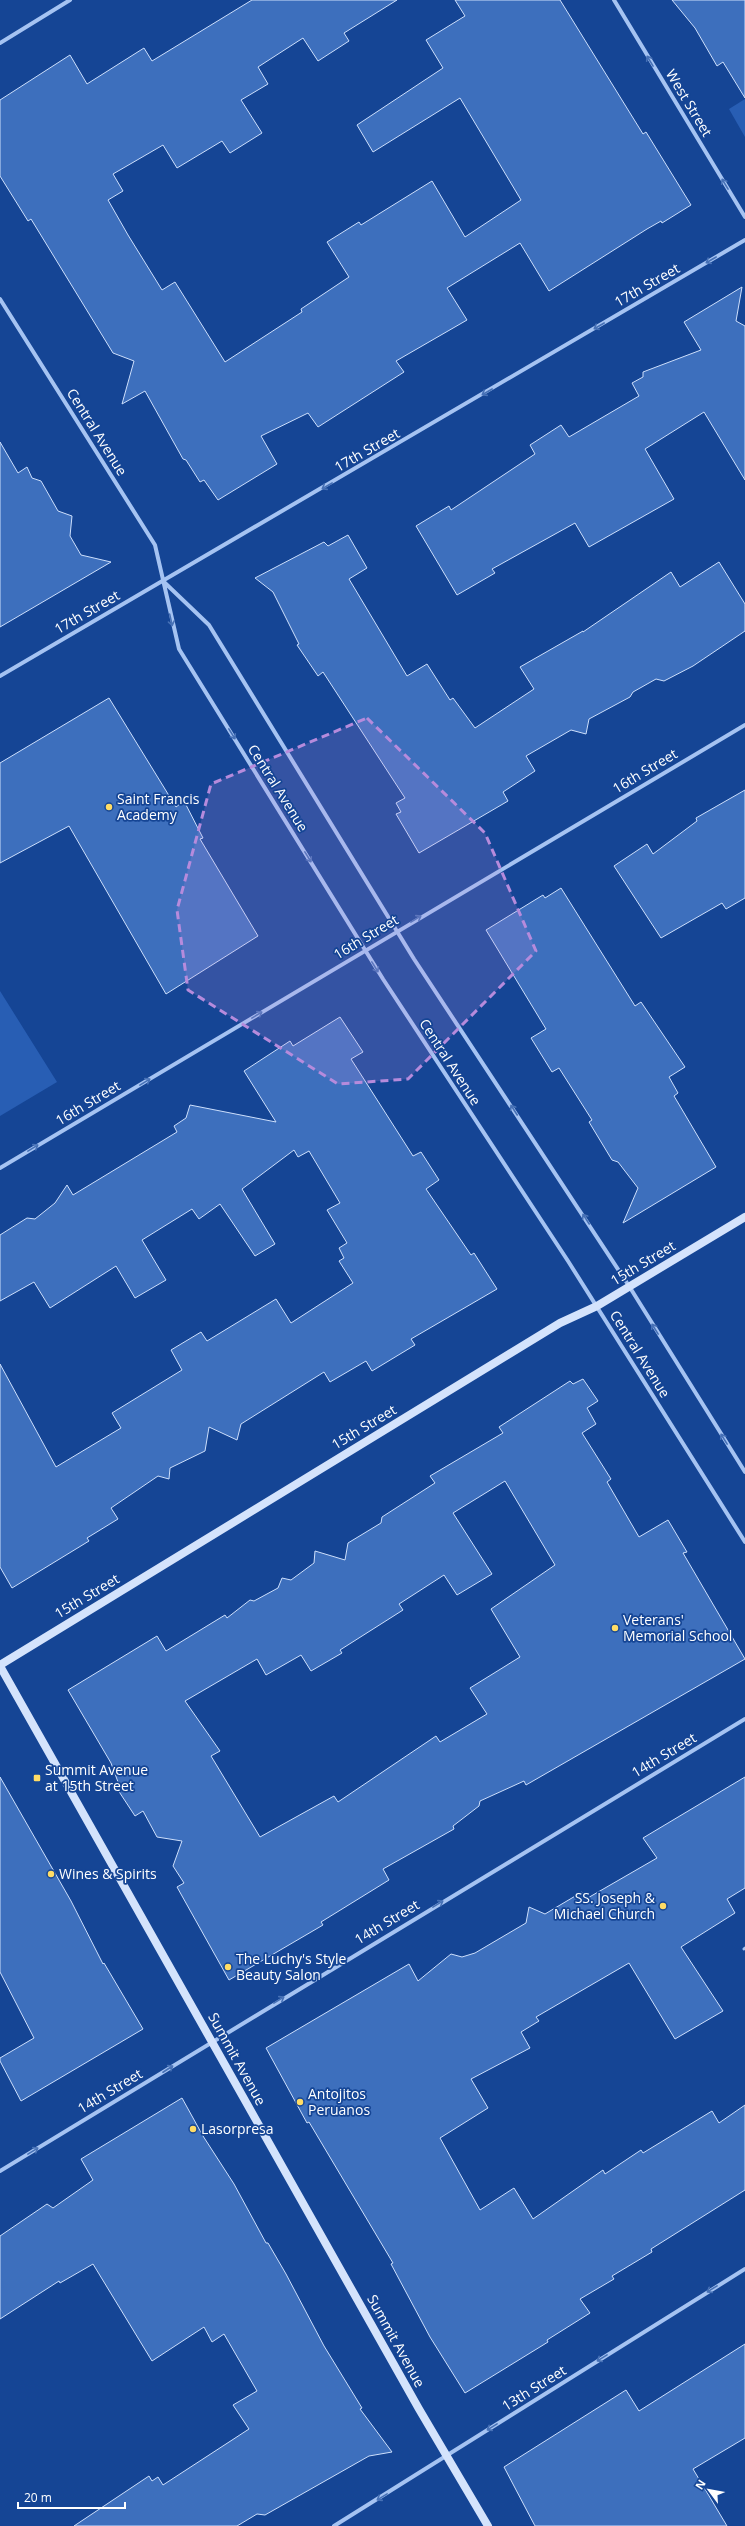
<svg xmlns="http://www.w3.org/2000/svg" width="745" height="2526" viewBox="0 0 745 2526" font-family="'Open Sans',sans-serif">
  <rect width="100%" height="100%" fill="#154595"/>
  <!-- green -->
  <path fill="#285eb4" d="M745,99v38l-16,-28z
    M0,991l57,91 -57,34z"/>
  <!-- building -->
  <path fill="#3d6fbd" stroke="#cddffc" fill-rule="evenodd" d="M252,0h145l-53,33 5,8 -31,20 -15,-23 -45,29 10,17 -27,16 21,33 -32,20 -8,-12 -45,27 -14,-23 -50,29 10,17 -15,9 20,35 34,55 13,-8 50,80 77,-50 -1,-3 48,-32 -22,-35 32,-20 2,3 71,-44 33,56 56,-37 -61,-102 -87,54 -16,-27 86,-57 -17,-28 39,-24 -10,-16h105l83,134 3,-2 45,73 -29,18 -1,-2 -14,8 -98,62 -29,-48 -73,45 20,32 -71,41 8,11 -86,55 -10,-14 -47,23 16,28 -59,36 -14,-20 -4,2 -14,-22 -3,-1 -38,-68 -23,13 12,-43 -21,-8 -82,-134 -3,2 -28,-45v-76l70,-45 17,29 57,-36 8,13z
    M672,0h73v98l-22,-36 -6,4 -22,-38z
    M742,287l-6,34 9,5v154l-41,-68 -59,37 29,50 -85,48 -14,-24 -83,46 3,4 -38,22 -41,-69 33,-20 2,4 84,-56 -5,-9 31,-20 8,12 70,-41 -7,-13 11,-6v-5l58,-22 -17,-28z
    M0,442l18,31 9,-6 5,11 9,3 17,30 14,5 -2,20 11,19 30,7 -111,65z
    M348,535l19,33 -18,11 58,97 20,-12 23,36 3,-2 22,30 59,-39 -14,-22 63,-36v1l88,-60 9,15 39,-25 26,42v27l-52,35 -29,15 -8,-2 -23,13 -3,5 -41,22 -3,15 -15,-4 -45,26 9,15 -32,21 5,9 -89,52 -23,-39 5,-2 -5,-9 9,-5 -82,-126 -5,4 -21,-31 2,-1 -26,-52 -18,-14 69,-36 4,4z
    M109,698l67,109 8,-6 19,37 -3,1 58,97 -92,58 -97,-168 -69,37v-100z
    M745,790v108l-19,11 -4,-6 -61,35 -47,-72 33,-22 6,10 44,-33 -1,-3z
    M561,888l74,118 6,-4 44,65 -16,10 9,16 -4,3 42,71 -93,56 15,-35 -20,-26 -6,-2 -23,-38 3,-2 -33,-52 -7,4 -21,-34 15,-9 -60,-99 57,-35 2,3z
    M340,1017l23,35 -12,7 62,97 8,-4 18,28 -13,9 45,66 3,-2 23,36 -86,50 4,6 -43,26 -6,-10 -36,21 -6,-10 -83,52 -4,16 -28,-13 -4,24 -35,17 -1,11 -11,-3 -47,32 7,11 -31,19 2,3 -77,47 -12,-21v-203l56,103 65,-39 -9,-15 70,-43 -11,-20 30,-18 6,9 69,-42 15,24 62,-40 -14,-22 5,-3 -5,-10 8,-5 -20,-33 13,-7 -31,-52 -11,6 -4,-7 -52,39 33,55 -20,12 -35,-52 -21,15 -7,-10 -50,31 24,40 -31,18 -19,-32 -66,42 -16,-26 -34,19v-66l27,-17 8,1 20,-16 12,-18 6,10 104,-63 -3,-6 12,-8 4,-13 86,17 -32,-51 46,-30 3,5z
    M583,1379l15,22 -11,7 9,16 -14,9 29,46 -4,3 32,55 29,-17 19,32 -4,1 62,106 -219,126 -2,-4 -44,20 -1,5 -26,20 1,3 -71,40 6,11 -68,42 2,3 -94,55 -52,-93 7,-4 -11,-17 9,-25 -25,-4 -14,-26 -8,5 -19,-29 2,-5 -7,-19 -43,-73 89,-54 9,15 59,-36 2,3 23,-18 4,1 24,-13 4,-10 9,2 23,-17 1,-12 30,9 3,-17 33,-20 1,-6 53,-34 -5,-7 73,-43 -4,-6 71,-46 3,3zM505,1481l50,84 -64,44 29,48 -50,31 17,26 -47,28 -4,-6 -98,66 -4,-6 -74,41 -49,-81 9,-5 -35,-50 72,-42 9,16 35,-20 10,16 31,-18 -2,-3 63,-40 -4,-6 45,-29 13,20 35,-21 -39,-61z
    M0,1777l71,124 32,63 1,-1 39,66 -122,72 -21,-40v-3l34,-20 -34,-66z
    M745,1777v111l-18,11 8,14 -54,34 42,64 -48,28 -46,-76 -93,54 3,4 -18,11 9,16 -59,31 17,29 -48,30 40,72 34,-22 19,31 70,-49 2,4 36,-24 2,3 69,-42 7,12 26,-18v85l-94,59 1,3 -40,24 2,3 -34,20 10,14 -43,27 1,2 -83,51 -35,-56 -39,-73 2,-1 -84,-141 -2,1 -41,-75 143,-84 9,17 33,-27 11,3 13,-4 51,-30 3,-16 16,7 37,-22 4,7 71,-41 -14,-20z
    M182,2098l21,38 31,48 32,59h2l18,31 38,72 38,62 -2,1 32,43 -23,4 -104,59 -8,-1 -20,12h-163l75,-50 3,5 6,-4 5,8 86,-56 -16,-24 24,-14 -33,-57 -12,8 -8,-15 -52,34 -59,-97 -33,19 -1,-2 -59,38v-83l47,-32 6,4 40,-28 -12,-21z
    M745,2344v94l-52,31 34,57h-192l-31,-59 122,-77 13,21z"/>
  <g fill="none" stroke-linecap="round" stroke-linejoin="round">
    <!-- lane -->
    <path stroke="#a5c3f2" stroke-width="3" d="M744,1949l1,-1"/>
    <!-- street -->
    <path stroke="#a5c3f2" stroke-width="4" d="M614,0l131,217
      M0,43l70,-43
      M0,299l155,246 24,104 204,330 185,282 177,281
      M164,582l45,43 205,334 215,327 116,186
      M0,676l745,-436
      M0,1168l745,-443
      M0,2171l745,-452
      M334,2526l411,-257"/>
    <!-- secondary -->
    <path stroke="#d4e3fc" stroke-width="8" d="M0,1665l560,-342 37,-17 148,-89
      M0,1666l419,743 69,117"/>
  </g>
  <!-- one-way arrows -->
  <defs><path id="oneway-shaft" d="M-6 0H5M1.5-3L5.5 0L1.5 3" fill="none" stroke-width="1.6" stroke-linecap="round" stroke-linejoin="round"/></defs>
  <g stroke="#4771b6">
    <use href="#oneway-shaft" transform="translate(650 61) rotate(-121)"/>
    <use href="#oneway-shaft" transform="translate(725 184) rotate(-121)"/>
    <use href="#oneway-shaft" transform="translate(711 260) rotate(150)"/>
    <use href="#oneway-shaft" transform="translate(599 326) rotate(150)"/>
    <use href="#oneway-shaft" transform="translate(487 392) rotate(150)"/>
    <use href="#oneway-shaft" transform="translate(327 486) rotate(150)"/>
    <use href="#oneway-shaft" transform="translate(171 620) rotate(77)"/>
    <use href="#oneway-shaft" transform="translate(232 734) rotate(58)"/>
    <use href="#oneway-shaft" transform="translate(308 857) rotate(58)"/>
    <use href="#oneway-shaft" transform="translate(416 919) rotate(-31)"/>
    <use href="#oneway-shaft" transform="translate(375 967) rotate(58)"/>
    <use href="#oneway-shaft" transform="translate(257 1015) rotate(-31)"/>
    <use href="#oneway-shaft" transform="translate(145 1082) rotate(-31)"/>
    <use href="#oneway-shaft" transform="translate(514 1110) rotate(-123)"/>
    <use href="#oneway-shaft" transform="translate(33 1148) rotate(-31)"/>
    <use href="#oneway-shaft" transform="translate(586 1219) rotate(-123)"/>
    <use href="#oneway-shaft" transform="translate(655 1329) rotate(-122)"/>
    <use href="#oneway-shaft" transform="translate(724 1439) rotate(-122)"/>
    <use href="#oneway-shaft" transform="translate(438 1904) rotate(-31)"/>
    <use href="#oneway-shaft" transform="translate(279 2000) rotate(-31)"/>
    <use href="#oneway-shaft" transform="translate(168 2069) rotate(-33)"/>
    <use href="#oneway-shaft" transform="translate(33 2151) rotate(-31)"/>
    <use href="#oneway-shaft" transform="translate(712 2289) rotate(148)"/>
    <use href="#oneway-shaft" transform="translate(602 2358) rotate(148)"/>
    <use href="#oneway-shaft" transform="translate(492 2427) rotate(148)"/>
    <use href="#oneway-shaft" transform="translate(382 2497) rotate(149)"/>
  </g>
  <!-- marked area -->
  <path fill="#b68bdc" fill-opacity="0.2" stroke="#b68bdc" stroke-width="3" stroke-dasharray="8 5" stroke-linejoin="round" d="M367,718l118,115 51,118 -128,128 -70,5 -150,-94 -11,-80 34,-126z"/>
  <!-- markers -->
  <g fill="#ffdc66" stroke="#154595" stroke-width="1.5">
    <circle cx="109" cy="807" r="4"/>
    <circle cx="615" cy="1628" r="4"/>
    <rect x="33" y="1774" width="8" height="8" rx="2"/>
    <circle cx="51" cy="1874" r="4"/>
    <circle cx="663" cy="1906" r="4"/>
    <circle cx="228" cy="1967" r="4"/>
    <circle cx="300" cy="2102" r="4"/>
    <circle cx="193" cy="2129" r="4"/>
  </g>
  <g text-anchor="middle" stroke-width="3.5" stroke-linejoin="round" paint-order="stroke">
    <!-- street labels -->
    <g font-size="14" fill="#fff" stroke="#154595">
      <text transform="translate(689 103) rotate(59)" y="5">West Street</text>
      <text transform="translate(647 285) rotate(-30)" y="5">17th Street</text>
      <text transform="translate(97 432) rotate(58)" y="5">Central Avenue</text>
      <text transform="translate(367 450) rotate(-30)" y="5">17th Street</text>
      <text transform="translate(87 612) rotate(-30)" y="5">17th Street</text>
      <text transform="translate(645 771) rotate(-31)" y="5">16th Street</text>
      <text transform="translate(278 788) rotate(58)" y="5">Central Avenue</text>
      <text transform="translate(366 937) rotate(-31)" y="5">16th Street</text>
      <text transform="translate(450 1062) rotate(57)" y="5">Central Avenue</text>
      <text transform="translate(88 1103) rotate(-31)" y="5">16th Street</text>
      <text transform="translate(643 1263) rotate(-31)" y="5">15th Street</text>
      <text transform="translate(640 1354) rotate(58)" y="5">Central Avenue</text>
      <text transform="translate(364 1427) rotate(-31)" y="5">15th Street</text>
      <text transform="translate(87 1596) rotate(-31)" y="5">15th Street</text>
      <text transform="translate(664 1755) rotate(-31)" y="5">14th Street</text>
      <text transform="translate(387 1922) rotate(-31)" y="5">14th Street</text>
      <text transform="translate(237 2059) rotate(61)" y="5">Summit Avenue</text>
      <text transform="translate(110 2091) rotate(-31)" y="5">14th Street</text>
      <text transform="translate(396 2341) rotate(61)" y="5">Summit Avenue</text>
      <text transform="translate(534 2388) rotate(-32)" y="5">13th Street</text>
    </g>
    <!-- poi labels -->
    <g font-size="14" fill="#fff" stroke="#154595" text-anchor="start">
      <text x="117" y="804">Saint Francis<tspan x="117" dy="16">Academy</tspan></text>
      <text x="623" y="1625">Veterans'<tspan x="623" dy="16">Memorial School</tspan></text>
      <text x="45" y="1775">Summit Avenue<tspan x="45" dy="16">at 15th Street</tspan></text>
      <text x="59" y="1879">Wines &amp; Spirits</text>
      <text x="655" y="1903" text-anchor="end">SS. Joseph &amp;<tspan x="655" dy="16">Michael Church</tspan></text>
      <text x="236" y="1964">The Luchy's Style<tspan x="236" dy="16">Beauty Salon</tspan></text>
      <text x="308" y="2099">Antojitos<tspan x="308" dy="16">Peruanos</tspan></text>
      <text x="201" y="2134">Lasorpresa</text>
    </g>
  </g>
  <!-- north arrow -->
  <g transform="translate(709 2490) rotate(302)" stroke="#154595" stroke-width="3" paint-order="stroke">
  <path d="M0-3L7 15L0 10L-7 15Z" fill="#ffffff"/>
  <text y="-6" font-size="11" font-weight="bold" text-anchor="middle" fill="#ffffff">N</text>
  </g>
  <!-- scale -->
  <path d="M18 2502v6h107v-6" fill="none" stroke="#ffffff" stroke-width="2"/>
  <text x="24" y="2502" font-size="12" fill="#ffffff" stroke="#154595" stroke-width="3" paint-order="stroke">20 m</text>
</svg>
